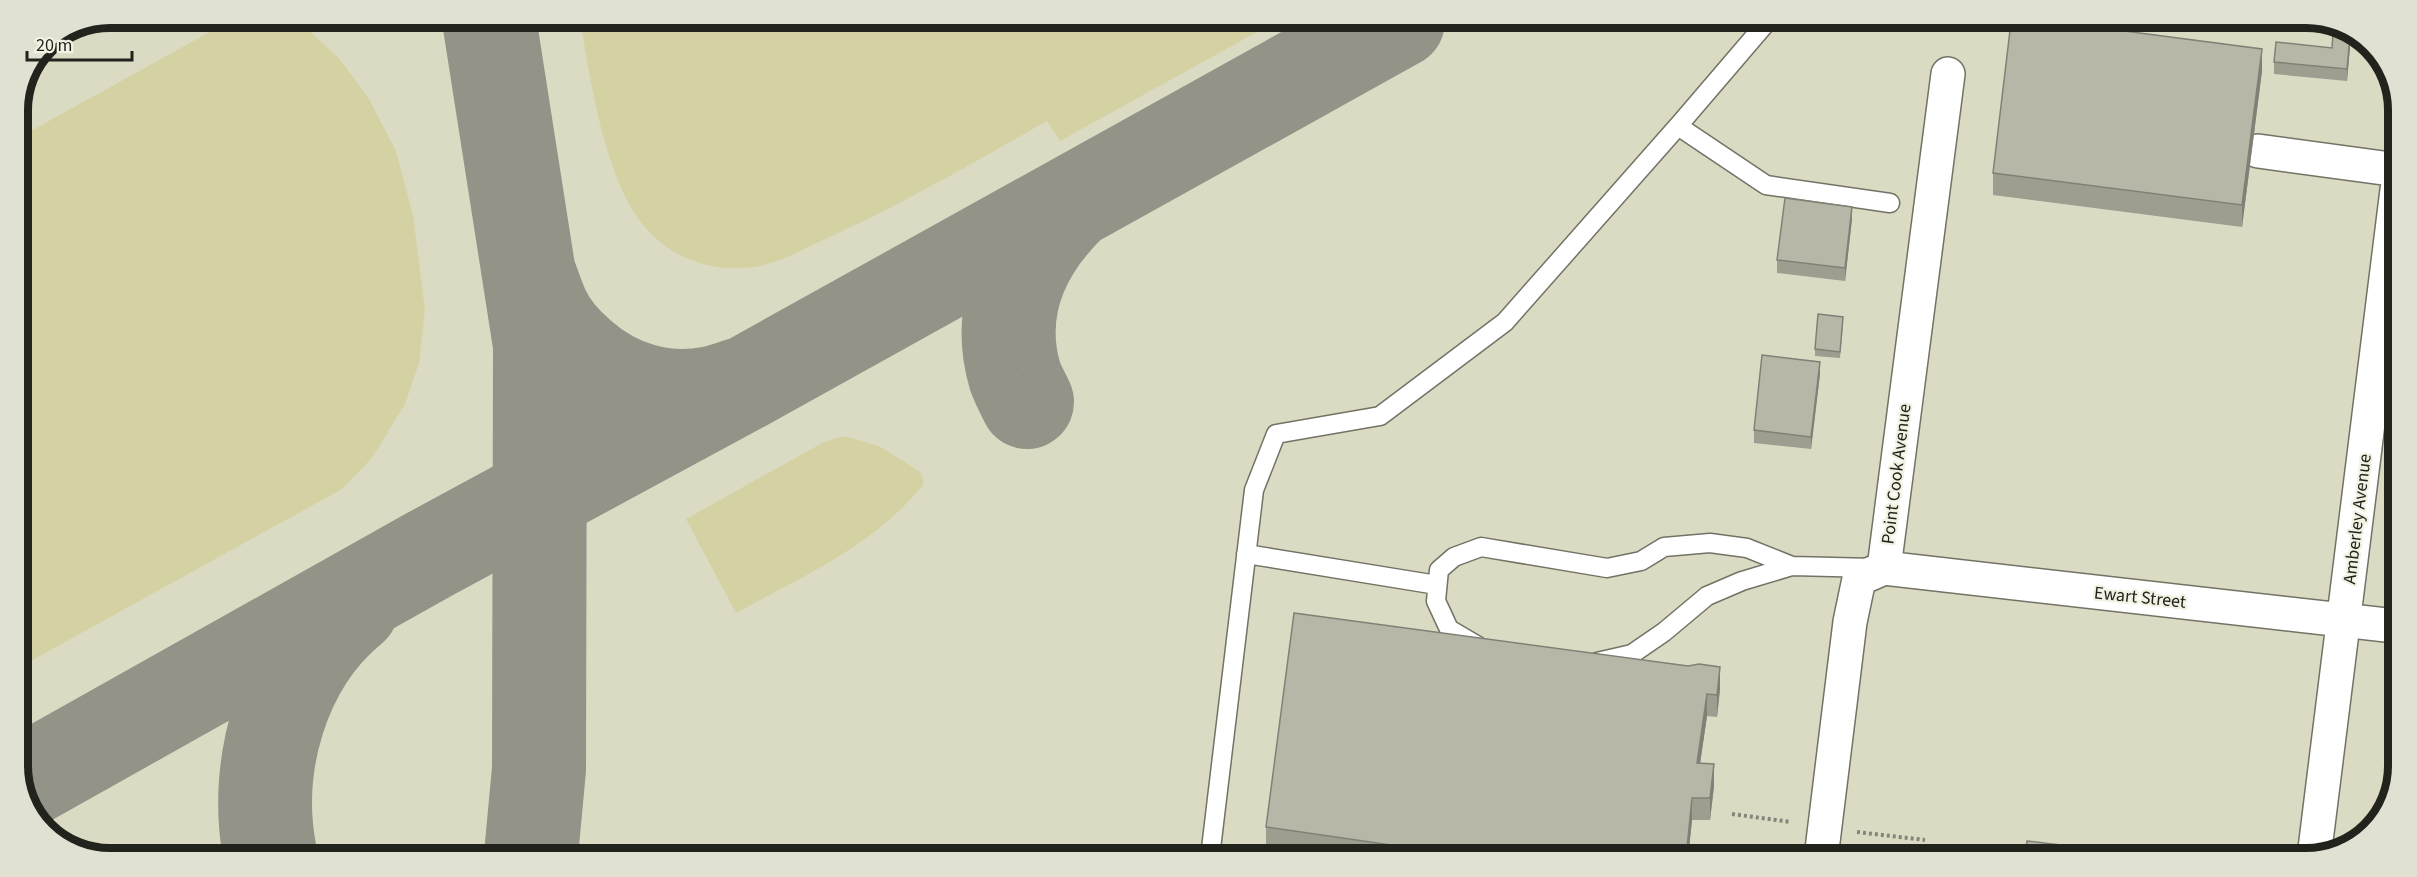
<svg xmlns="http://www.w3.org/2000/svg" width="2417" height="877" viewBox="0 0 2417 877" font-family="'Source Sans 3',sans-serif">
  <rect width="100%" height="100%" fill="#e5e5d6"/>
  <!-- built -->
  <path fill="#dbdbc4" d="M111,18l2226,5 43,31 19,50 -5,693 -36,46 -51,16 -2227,-5 -43,-31 -19,-50v-668l27,-60z"/>
  <!-- green -->
  <path fill="#d4d2a2" d="M235,18h60l44,40 30,41 27,52 17,64 12,95 -6,53 -14,41 -33,54 -30,31 -324,179v-530z
    M580,19l697,2 -217,120 -13,-20c-70,40 -139,80 -213,114 -25,11 -53,28 -80,32 -49,7 -95,-14 -121,-56 -31,-52 -43,-132 -53,-192z
    M843,436l36,10 41,26 3,6v7c-49,61 -120,91 -187,128l-50,-94 138,-77z"/>
  <g fill="none" stroke-linecap="round" stroke-linejoin="round">
    <!-- taxiway -->
    <path stroke="#939388" stroke-width="94" d="M489,19l51,326 -1,424 -8,86
      M530,276c4,11 8,23 13,34 8,18 22,33 37,46 36,32 84,47 132,37 10,-2 20,-6 30,-9
      M1027,402c-4,-9 -9,-17 -12,-26 -20,-68 9,-128 57,-174
      M22,783l408,-229 320,-173 648,-360
      M270,854c-17,-87 11,-189 82,-247"/>
    <defs>
      <path id="service" d="M1767,22l-89,104 88,59 124,18
        M1246,554l191,31
        M1478,646l-29,-17 -13,-28 3,-31 15,-13 27,-10 126,21 34,-7 23,-14 46,-4 37,5 45,18
        M1597,662l35,-8 32,-22 43,-36 35,-15 50,-15 81,2
        M1210,857l44,-367 22,-56 104,-18 125,-94 173,-196"/>
      <path id="minor" d="M2258,151l140,19
        M1884,568l511,58
        M2314,857l84,-675
        M1821,858l29,-236 9,-43 25,-11 64,-494"/>
    </defs>
    <!-- service casing -->
    <use href="#service" stroke="#727265" stroke-width="21"/>
    <!-- minor casing -->
    <use href="#minor" stroke="#727265" stroke-width="36"/>
    <!-- path -->
    <path stroke="#85857b" stroke-width="4" stroke-dasharray="3 3" stroke-linecap="butt" d="M1732,814l59,8
      M1857,832l68,8"/>
    <!-- service -->
    <use href="#service" stroke="#fff" stroke-width="18"/>
    <!-- minor -->
    <use href="#minor" stroke="#fff" stroke-width="33"/>
  </g>
  <!-- wall -->
  <path fill="#9d9d90" d="M2350,47l-3,34 -73,-7v-12l58,-14z
    M2262,71l-20,156 -249,-32v-22z
    M1852,219l-7,62 -68,-8v-13z
    M1843,323l-3,35 -25,-2v-7z
    M1820,374l-9,75 -57,-6v-13z
    M1688,666l32,23 -3,28 -10,-1 -7,47 14,23 -4,34h-18l-4,38 -368,-1 -54,-8v-22z"/>
  <!-- shaded-wall -->
  <path fill="#808076" d="M2350,35v12l-3,34v-12z
    M2262,49v22l-20,156v-22z
    M1852,207v12l-7,62v-13z
    M1820,362v12l-9,75v-12z
    M1720,667v22l-3,28v-22z
    M1707,694v22l-10,69v-22z
    M1714,764v22l-4,34v-22z
    M1692,798v22l-4,38h-2z"/>
  <!-- building -->
  <path fill="#b7b7a8" stroke="#808076" stroke-width="1.5" d="M2011,22h44l207,27 -20,156 -249,-32z
    M2333,33l17,2 -3,34 -73,-7 2,-20 56,6z
    M1785,198l67,9 -7,61 -68,-8z
    M1818,314l25,3 -3,35 -25,-3z
    M1762,355l58,7 -9,75 -57,-7z
    M1294,613l394,53 11,-2 21,3 -3,28 -10,-1 -10,69 17,1 -4,34h-18l-6,60 -212,-1 -208,-30z
    M2027,841l83,10 -1,8 -84,-1z"/>
  <g text-anchor="middle" stroke-width="4.5" stroke-linejoin="round" paint-order="stroke">
    <!-- street labels -->
    <g font-size="18" fill="#23231d" stroke="#f2f2e3">
      <text transform="translate(1896 474) rotate(-83)" y="6">Point Cook Avenue</text>
      <text transform="translate(2357 519) rotate(-83)" y="6">Amberley Avenue</text>
      <text transform="translate(2140 597) rotate(6)" y="6">Ewart Street</text>
    </g>
  </g>
  <!-- crop -->
  <path d="M0 0H2417V877H0ZM110 28H2306A82 82 0 0 1 2388 110V766A82 82 0 0 1 2306 848H110A82 82 0 0 1 28 766V110A82 82 0 0 1 110 28Z" fill="#e1e1d3" fill-rule="evenodd"/>
  <path fill="none" stroke="#23231d" stroke-width="8" d="M110 28H2306A82 82 0 0 1 2388 110V766A82 82 0 0 1 2306 848H110A82 82 0 0 1 28 766V110A82 82 0 0 1 110 28Z"/>
  <!-- scale -->
  <path d="M27 51v9h105v-9" fill="none" stroke="#23231d" stroke-width="3"/>
  <text x="36" y="51" font-size="18" fill="#23231d" stroke="#f2f2e3" stroke-width="4.5" paint-order="stroke">20 m</text>
</svg>
